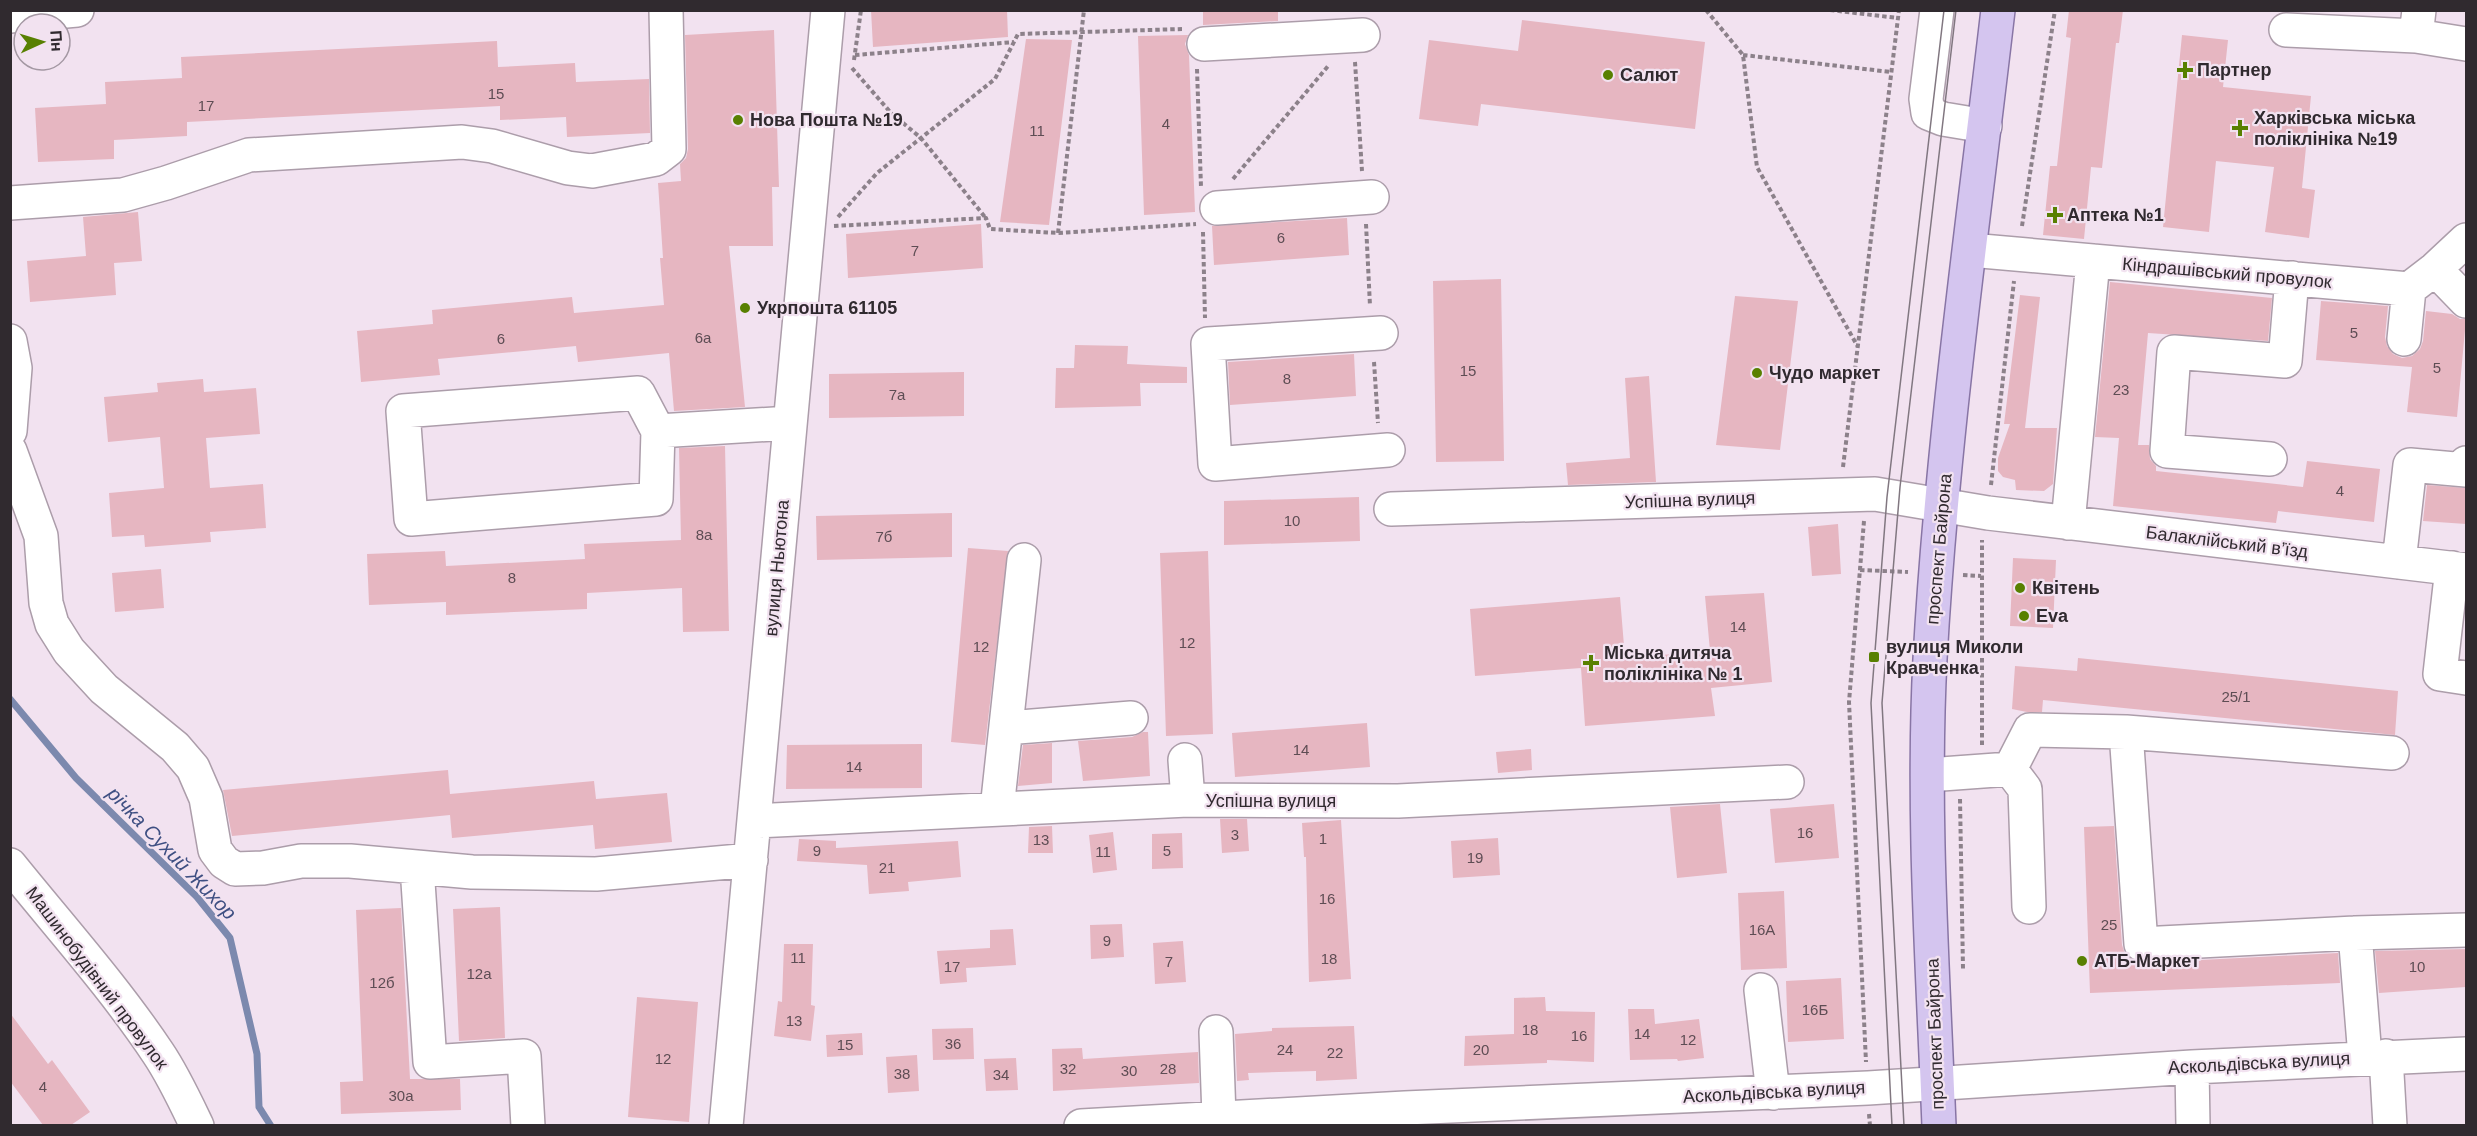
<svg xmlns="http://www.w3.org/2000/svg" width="2477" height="1136" viewBox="0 0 2477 1136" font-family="Helvetica,sans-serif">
  <rect width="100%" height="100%" fill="#f2e2f0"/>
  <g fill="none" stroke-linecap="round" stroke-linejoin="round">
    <!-- stream -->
    <path stroke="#7c89ae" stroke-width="7" d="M10,699l66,79 121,119 33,41 27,116 2,53 12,19"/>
  </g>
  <!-- building -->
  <path fill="#e6b6c1" d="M871,10h136l1,27 -135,10z
    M1203,10h75v11l-75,4z
    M2069,10h54l-4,33h-3l-14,125 -11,-1 -7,72 -41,-4 7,-69h7l14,-128 -5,-1z
    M1522,20l183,22 -10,87 -214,-25 -3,22 -59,-7 10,-79 89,11z
    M774,30l5,157h-7l1,59h-44l16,161 -71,4 -5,-58 -91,9 -2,-16 -138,13 2,16 -79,7 -4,-51 76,-7 -1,-14 140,-13 2,16 90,-8 -4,-47h3l-5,-75 23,-2 -1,-17 6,-6 2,-9 -3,-114z
    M1188,35l-3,9 4,11 6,157 -51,3 -6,-179z
    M2182,35l46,5 -5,47 88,9 -9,92 13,2 -6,48 -44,-6 9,-65 -58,-6 -7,71 -46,-5z
    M1026,39l46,1 -23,185 -49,-3z
    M497,41l1,26 77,-4 1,19 73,-3 1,54 -83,4 -1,-20 -66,3v-14l-313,16v14l-73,4v19l-76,3 -3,-54 71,-4 -1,-22 77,-4 -1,-21z
    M138,212l4,49 -28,2 2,32 -86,7 -3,-41 59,-5 -3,-39z
    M1347,218l2,37 -135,10 -2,-39z
    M981,224l2,44 -135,10 -2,-44z
    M1501,279l3,182 -68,1 -3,-181z
    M2110,282l162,16 -4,43 -120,-8 -10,112h11l1,14 6,7v5l147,16 4,-26 73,8 -6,53 -96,-11 -2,12 -163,-17 6,-68 -24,-1z
    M2020,295l20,2 -15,131h32l-4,56 -9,7 -28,-1 -1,-10 -12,-3 -5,-6v-13l12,-34h-6z
    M1735,296l63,5 -18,149 -64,-5z
    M2321,301l67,5 -3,31 2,9 6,8 9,4 10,-2 8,-7 3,-8 3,-30 26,3 8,5h6l-9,98 -50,-5 5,-45 -96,-7z
    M1075,345l53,1 -1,18 60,3v16h-47l1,23 -86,2 1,-40h18z
    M1354,354l2,42 -126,9 -2,-43z
    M964,372v44l-135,2v-44z
    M1649,376l7,106 -88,3 -2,-22 64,-5 -5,-80z
    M203,379l1,13 52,-4 4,46 -54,4 4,50 53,-4 3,44 -56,4 1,10 -66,5 -1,-12 -32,2 -3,-44 55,-5 -4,-51 -52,5 -4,-45 54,-5 -1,-9z
    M725,446l4,185 -46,1 -1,-44 -95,5v16l-141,6v-13l-77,3 -2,-51 78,-3 1,15 139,-7 -1,-15 97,-4 -2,-92z
    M2427,485l39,3v36l-43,-3z
    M1359,497l1,44 -136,4v-44z
    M952,513v44l-135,3 -1,-44z
    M1838,524l3,50 -29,2 -4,-49z
    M968,548l40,3 -23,194 -34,-3z
    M1208,551l5,183 -47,2 -6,-183z
    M2013,558l43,2 -3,68 -43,-2z
    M161,569l3,39 -49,4 -3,-39z
    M1764,593l8,89 -61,6 4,28 -130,10 -4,-58 -106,8 -5,-67 150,-12 5,61 85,-7 -5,-55z
    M2078,658l320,33 -3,44 -352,-35 -1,12h-15l-15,-3 3,-43 62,5z
    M1367,723l3,44 -135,10 -3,-44z
    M1143,732h5l2,44 -67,5 -5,-40 54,-4z
    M1052,743v40l-34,3 5,-41z
    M922,744v44l-136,1 1,-44z
    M1531,749l1,21 -34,3 -2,-21z
    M448,770l2,24 144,-13 2,18 71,-6 5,49 -77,7 -2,-24 -141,13 -2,-23 -218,21 -9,-46z
    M1720,804l7,69 -50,5 -7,-71z
    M1834,804l5,54 -64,5 -5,-54z
    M1220,819h27l2,32 -27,2z
    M1341,820l10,159 -42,3 -3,-125h-2l-2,-34z
    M1052,826l1,27h-25l1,-26z
    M2114,826l8,119 3,9 7,6 10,3 196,-10 2,30 -250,10 -6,-166z
    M1113,832l4,38 -24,3 -4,-38z
    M1182,833l1,35 -31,1v-35z
    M1498,838l2,37 -47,3 -2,-37z
    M799,839l37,2v7l122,-7 3,36 -53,5 1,9 -40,3 -2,-29 -70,-4z
    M1784,891l3,77 -46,2 -3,-77z
    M500,907l5,131 -46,3 -6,-132z
    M401,908l9,171h50l1,31 -120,4 -1,-32 23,-1 -7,-171z
    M1122,924l2,33 -33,2 -1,-34z
    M1013,929l3,36 -50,3 1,14 -27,2 -3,-33 53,-3v-18z
    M1183,941l3,41 -31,2 -2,-41z
    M784,944h29l-2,61 4,1 -4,35 -37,-5 4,-35 4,1z
    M2466,949v38l-87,6 -4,-42z
    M1841,978l3,61 -56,3 -2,-61z
    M637,997l61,5 -9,120 -61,-5z
    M1545,997l1,14 49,1 -1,50 -47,-2v3l-83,3 1,-30 49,-2v-36z
    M1628,1009h26l1,15 44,-5 5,39 -26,3 -1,-2 -47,1z
    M10,1013l38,51 4,-4 38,52 -19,13h-28l-33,-44z
    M1354,1026l3,53 -41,2v-10l-68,2 1,7 -12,1 -2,-47 37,-3v-3z
    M973,1028l1,31 -41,1 -1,-31z
    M862,1033l1,22 -36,2 -1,-22z
    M1082,1048l1,11 115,-7 1,31 -146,8 -1,-42z
    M917,1055l2,36 -31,2 -2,-36z
    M1016,1058l2,32 -32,1 -2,-32z"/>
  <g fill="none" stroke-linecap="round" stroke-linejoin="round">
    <defs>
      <path id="minor" d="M1937,10l-11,89 2,14 15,6 42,7
        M2419,10l-3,26 50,8
        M10,16l67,-6
        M2286,30l130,6
        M1204,44l159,-9
        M10,203l113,-8 43,-12 83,-28 213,-13 30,4 76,22 24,3 64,-12 13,-10 -3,-139
        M1217,208l155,-11
        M1970,250l439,39 26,-20 31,-29
        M2435,269l31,32
        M1381,333l-173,11 7,120 173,-14
        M2404,339l5,-50
        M10,341l5,27 -5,63
        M658,431l-2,68 -245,20 -8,-108 235,-18 20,38 132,-8
        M10,451l31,85 5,67 6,21 17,27 35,38 71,58 18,21 13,30 9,52 9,12 11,7 28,-1 38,-7h49l122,11 124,2 155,-14
        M2270,459l-103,-8 7,-99 111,9 7,-83
        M1391,509l484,-15 113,19 478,57
        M2068,523l25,-262
        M2399,562l11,-97 56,5v-7
        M2452,568l-12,106 26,4
        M1006,728l125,-10
        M1185,760l3,40
        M2010,769l15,20 4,118
        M1928,775l82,-6 20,-39 96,2
        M997,809l27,-249
        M754,821l434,-21 210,1 389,-19
        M10,865c50,62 104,122 148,188 15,22 27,48 39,73
        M417,867l13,195 94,-6 4,70
        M2355,933l-214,11 -15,-212 266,21
        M1761,990l12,103
        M1216,1032l3,85
        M2386,1056l4,70
        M2365,1057l-10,-124 111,-3
        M2192,1067l1,59
        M726,1126l102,-1116
        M1081,1126l324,-18 463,-20 324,-21 274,-13"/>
      <path id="major" d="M1939,1126c-6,-155 -17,-312 -9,-467 12,-217 43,-433 68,-649"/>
    </defs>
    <!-- minor casing -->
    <use href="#minor" stroke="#ac9daa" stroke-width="36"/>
    <!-- major casing -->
    <use href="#major" stroke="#8875a5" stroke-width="36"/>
    <!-- path -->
    <path stroke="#8c818a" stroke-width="4" stroke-dasharray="4.5 3" stroke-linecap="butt" d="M1706,10l37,45 14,112 101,180
      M1830,10l68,8
      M855,55l159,-13
      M1743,55l148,17
      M854,60l7,-50
      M1355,62l7,109
      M852,68l39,45 30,25 64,79
      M1197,69l4,118
      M1233,179l96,-114
      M838,217l39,-44 118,-94 23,-45 164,-5
      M1366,224l4,82
      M834,226l152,-8 4,11 68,4 138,-9
      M2022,226l33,-216
      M1203,232l2,86
      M1058,233l26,-223
      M1374,362l4,61
      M1843,467l56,-457
      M1991,485l23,-204
      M1864,521l-15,181 17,360
      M1860,570l48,2
      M1963,575l18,1
      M1982,745v-205
      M1960,799l3,170
      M1869,1114l1,12"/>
    <!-- minor -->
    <use href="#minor" stroke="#fff" stroke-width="33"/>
    <!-- major -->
    <use href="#major" stroke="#d4c5ef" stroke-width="33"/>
    <!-- tram -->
    <path stroke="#817780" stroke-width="1.5" d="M1892,1126l-21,-423 16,-206 57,-487
      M1904,1126l-22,-423 18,-216 56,-477"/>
  </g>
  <!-- markers -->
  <g fill="#588001" stroke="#f2e2f0" stroke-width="2">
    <path d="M2182 61h6v6h6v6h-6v6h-6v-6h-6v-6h6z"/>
    <circle cx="1608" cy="75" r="6"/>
    <circle cx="738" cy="120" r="6"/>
    <path d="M2237 119h6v6h6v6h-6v6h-6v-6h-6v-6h6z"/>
    <path d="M2052 206h6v6h6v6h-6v6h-6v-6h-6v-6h6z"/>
    <circle cx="745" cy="308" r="6"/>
    <circle cx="1757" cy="373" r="6"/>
    <circle cx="2020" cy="588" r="6"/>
    <circle cx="2024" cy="616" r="6"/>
    <rect x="1868" y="651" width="12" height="12" rx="3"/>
    <path d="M1588 654h6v6h6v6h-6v6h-6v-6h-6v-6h6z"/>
    <circle cx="2082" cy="961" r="6"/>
  </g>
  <g text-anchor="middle" stroke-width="4.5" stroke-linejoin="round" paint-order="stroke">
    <!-- number labels -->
    <g font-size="15" fill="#5e4d54">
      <text x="496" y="99">15</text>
      <text x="206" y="111">17</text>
      <text x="1166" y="129">4</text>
      <text x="1037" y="136">11</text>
      <text x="1281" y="243">6</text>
      <text x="915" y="256">7</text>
      <text x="2354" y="338">5</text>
      <text x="703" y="343">6a</text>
      <text x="501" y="344">6</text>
      <text x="2437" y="373">5</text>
      <text x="1468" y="376">15</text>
      <text x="1287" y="384">8</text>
      <text x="2121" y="395">23</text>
      <text x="897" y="400">7а</text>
      <text x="2340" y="496">4</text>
      <text x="1292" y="526">10</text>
      <text x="704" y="540">8а</text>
      <text x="884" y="542">7б</text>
      <text x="512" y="583">8</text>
      <text x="1738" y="632">14</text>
      <text x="1187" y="648">12</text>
      <text x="981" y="652">12</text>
      <text x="2236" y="702">25/1</text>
      <text x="1301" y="755">14</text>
      <text x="854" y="772">14</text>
      <text x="1805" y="838">16</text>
      <text x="1235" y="840">3</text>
      <text x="1323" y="844">1</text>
      <text x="1041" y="845">13</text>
      <text x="817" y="856">9</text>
      <text x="1167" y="856">5</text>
      <text x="1103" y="857">11</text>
      <text x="1475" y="863">19</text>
      <text x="887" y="873">21</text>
      <text x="1327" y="904">16</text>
      <text x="2109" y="930">25</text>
      <text x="1762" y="935">16А</text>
      <text x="1107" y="946">9</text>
      <text x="798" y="963">11</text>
      <text x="1329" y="964">18</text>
      <text x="1169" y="967">7</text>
      <text x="952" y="972">17</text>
      <text x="2417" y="972">10</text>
      <text x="479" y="979">12а</text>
      <text x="382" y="988">12б</text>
      <text x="1815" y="1015">16Б</text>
      <text x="794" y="1026">13</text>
      <text x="1530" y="1035">18</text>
      <text x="1642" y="1039">14</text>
      <text x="1579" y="1041">16</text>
      <text x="1688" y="1045">12</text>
      <text x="953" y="1049">36</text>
      <text x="845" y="1050">15</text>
      <text x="1285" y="1055">24</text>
      <text x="1481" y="1055">20</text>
      <text x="1335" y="1058">22</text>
      <text x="663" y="1064">12</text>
      <text x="1068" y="1074">32</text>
      <text x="1168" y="1074">28</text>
      <text x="1129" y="1076">30</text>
      <text x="902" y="1079">38</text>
      <text x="1001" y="1080">34</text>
      <text x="43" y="1092">4</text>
      <text x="401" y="1101">30а</text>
    </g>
    <!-- poi labels -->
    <g font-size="18" font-weight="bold" fill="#302a2f" stroke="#f2e2f0" text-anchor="start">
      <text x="2197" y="76">Партнер</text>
      <text x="1620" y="81">Салют</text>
      <text x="2254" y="124">Харківська міська<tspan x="2254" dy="21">поліклініка №19</tspan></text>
      <text x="750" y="126">Нова Пошта №19</text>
      <text x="2067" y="221">Аптека №1</text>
      <text x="757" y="314">Укрпошта 61105</text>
      <text x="1769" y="379">Чудо маркет</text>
      <text x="2032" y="594">Квітень</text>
      <text x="2036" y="622">Eva</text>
      <text x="1886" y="653">вулиця Миколи<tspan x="1886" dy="21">Кравченка</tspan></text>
      <text x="1604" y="659">Міська дитяча<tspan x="1604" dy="21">поліклініка № 1</tspan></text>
      <text x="2094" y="967">АТБ-Маркет</text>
    </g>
    <!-- street labels -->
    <g font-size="18" fill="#302a2f" stroke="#f2e2f0">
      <text transform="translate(2227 273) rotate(5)" y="6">Кіндрашівський провулок</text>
      <text transform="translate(1690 500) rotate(-2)" y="6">Успішна вулиця</text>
      <text transform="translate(2227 542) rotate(7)" y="6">Балаклійський в’їзд</text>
      <text transform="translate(1939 549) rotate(-85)" y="6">проспект Байрона</text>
      <text transform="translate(777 568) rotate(-85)" y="6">вулиця Ньютона</text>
      <text x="1271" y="807">Успішна вулиця</text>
      <text transform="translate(97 978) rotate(53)" y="6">Машинобудівний провулок</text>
      <text transform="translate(1935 1034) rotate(-92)" y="6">проспект Байрона</text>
      <text transform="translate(2259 1063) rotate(-3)" y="6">Аскольдівська вулиця</text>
      <text transform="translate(1774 1092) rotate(-3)" y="6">Аскольдівська вулиця</text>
    </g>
    <!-- water labels -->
    <g font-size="20" font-style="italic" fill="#3e4f82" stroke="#f2e2f0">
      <text transform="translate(172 853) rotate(46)" y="7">річка Сухий Жихор</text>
    </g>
  </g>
  <!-- border -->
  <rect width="2477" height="1136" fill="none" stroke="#302a2f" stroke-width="24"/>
  <!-- north arrow -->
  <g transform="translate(42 42) rotate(86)"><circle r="28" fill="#f2e2f0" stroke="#a498a3" stroke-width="1.5"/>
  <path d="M0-4.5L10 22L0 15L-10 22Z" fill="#588001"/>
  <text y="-9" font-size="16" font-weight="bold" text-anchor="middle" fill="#302a2f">Пн</text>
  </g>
</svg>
